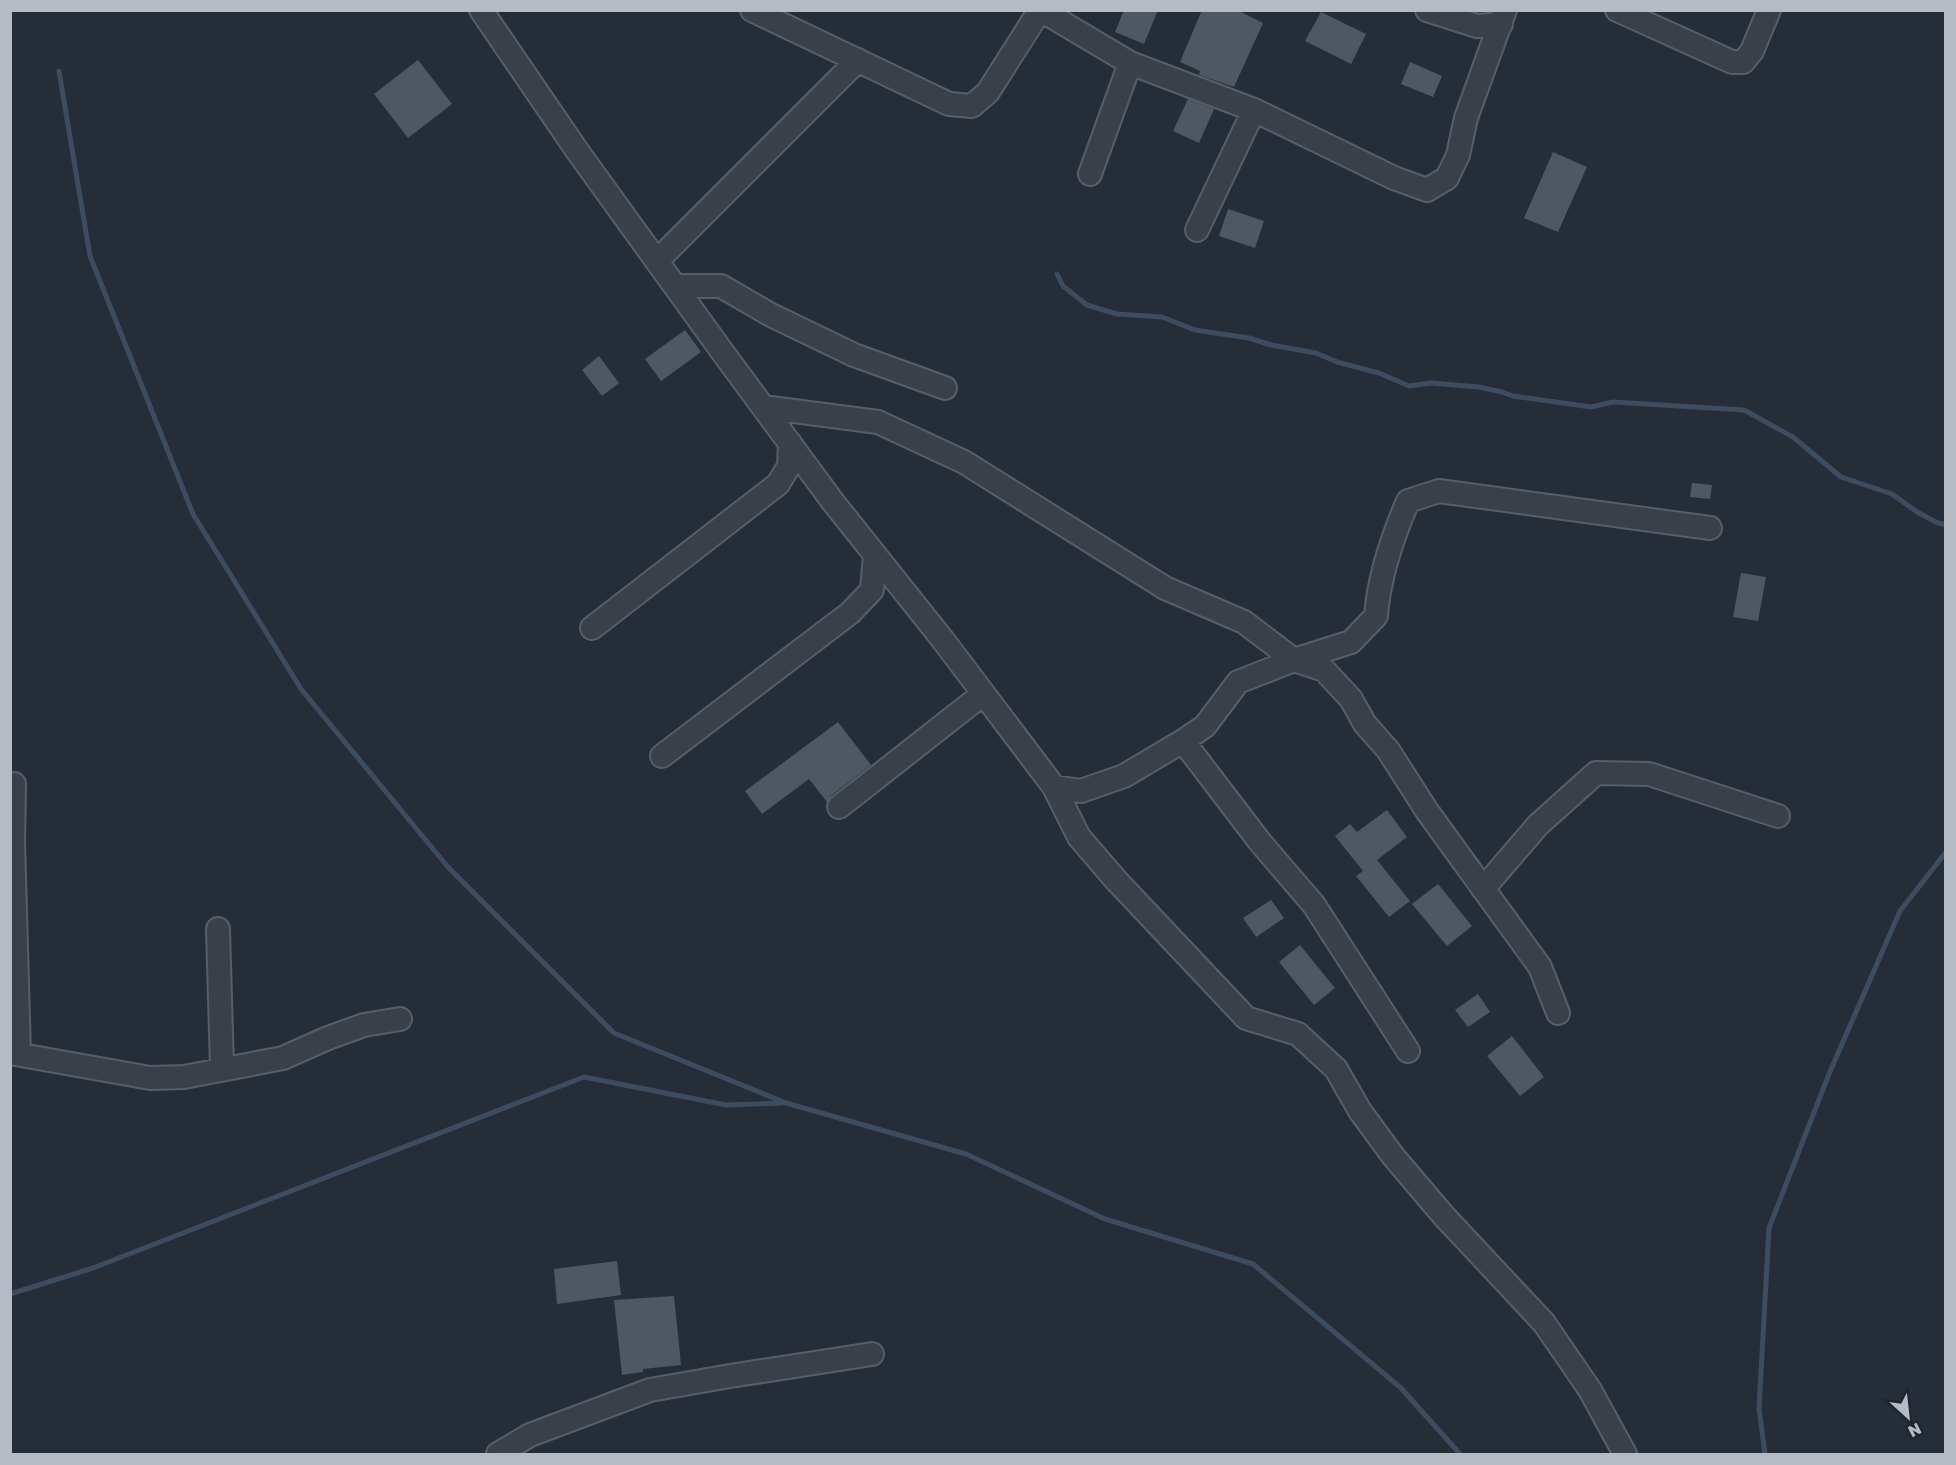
<svg xmlns="http://www.w3.org/2000/svg" width="1956" height="1465" viewBox="0 0 1956 1465" font-family="'Golos Text',sans-serif">
  <rect width="100%" height="100%" fill="#252e38"/>
  <g fill="none" stroke-linecap="round" stroke-linejoin="round">
    <!-- stream -->
    <path stroke="#3d4c5f" stroke-width="5" d="M59,71l31,185 103,258 108,175 147,178 166,166 172,70 180,51 139,65 148,45 148,124 59,66
      M1057,274l6,12 24,19 30,9 45,3 33,13 54,8 22,7 45,8 21,9 42,11 30,13 22,-3 48,4 23,5 11,4 78,11 22,-5 131,8 49,27 48,40 51,17 25,18 21,11 8,2
      M10,1294l83,-26 491,-191 142,28 56,-2
      M1765,1454l-6,-46 10,-180 60,-154 71,-163 46,-59"/>
  </g>
  <!-- building -->
  <path fill="#4e5863" d="M1124,10h34l-14,34 -29,-12z
    M1202,10h35l26,13 -29,64 -35,-12 1,-4 -20,-9z
    M1321,12l45,22 -15,30 -46,-23z
    M418,60l34,44 -44,34 -34,-44z
    M1410,62l32,14 -9,21 -32,-13z
    M1188,99l26,10 -15,34 -26,-12z
    M1553,152l34,15 -29,65 -34,-14z
    M1228,209l36,12 -9,27 -36,-12z
    M685,330l16,22 -40,29 -16,-22z
    M599,356l20,27 -17,13 -20,-26z
    M1692,483l20,2 -2,14 -20,-2z
    M1741,573l25,4 -8,44 -25,-4z
    M838,722l33,43 -40,31 -4,6 -18,-23 -47,35 -17,-23z
    M1387,810l20,27 -30,23 33,41 -21,16 -33,-41 7,-5 -28,-35 15,-12 7,8z
    M1438,884l34,42 -25,20 -35,-42z
    M1271,900l13,18 -28,19 -13,-19z
    M1300,945l35,43 -21,17 -35,-43z
    M1478,994l12,18 -22,15 -13,-17z
    M1512,1036l32,41 -24,19 -33,-40z
    M617,1261l4,34 -64,9 -3,-35z
    M674,1296l7,69 -38,4v3l-21,3 -8,-75z"/>
  <g fill="none" stroke-linecap="round" stroke-linejoin="round">
    <defs>
      <path id="minor" d="M481,10l97,142 143,198 112,152 110,138 111,147 25,50 36,42 131,139 52,16 38,35 24,42 33,45 50,59 101,108 46,67 35,64
        M752,10l197,94 23,2 16,-14 52,-82
        M1041,10l89,53 124,47 140,68 33,12 20,-12 11,-23 8,-37 39,-108
        M1427,10l50,16 24,-2
        M1617,10l115,52h11l9,-11 17,-41
        M1090,174l40,-111
        M1197,230l57,-120
        M657,261l201,-201
        M675,286h46l50,29 83,40 91,33
        M763,407l115,15 86,40 201,126 79,34 50,38 57,-18 25,-26c3,-40 16,-78 32,-115l31,-10 271,37
        M592,628l186,-144 11,-18 1,-23
        M1183,741l77,101 54,63 94,146
        M662,756l188,-143 22,-23 3,-35
        M14,784l-1,57 6,213
        M1054,787l27,4 43,-15 59,-35 22,-15 33,-44 56,-22 30,10 27,29 14,25 23,26 39,61 113,156 18,46
        M839,807l144,-113
        M1483,889l55,-64 58,-52 53,1 129,42
        M218,929l4,139
        M10,1053l140,25 34,-1 99,-19 45,-20 36,-13 36,-6
        M498,1454l32,-19 120,-45 80,-14 142,-22"/>
    </defs>
    <!-- minor casing -->
    <use href="#minor" stroke="#575e67" stroke-width="26"/>
    <!-- minor -->
    <use href="#minor" stroke="#394049" stroke-width="22"/>
  </g>
  <!-- border -->
  <rect width="1956" height="1465" fill="none" stroke="#b4bbc4" stroke-width="24"/>
  <!-- north arrow -->
  <g transform="translate(1908 1417) rotate(153)" stroke="#1e252e" stroke-width="4.5" paint-order="stroke">
  <path d="M0-4.5L10 22L0 15L-10 22Z" fill="#b4bbc4"/>
  <text y="-9" font-size="16" font-weight="bold" text-anchor="middle" fill="#b4bbc4">N</text>
  </g>
</svg>
